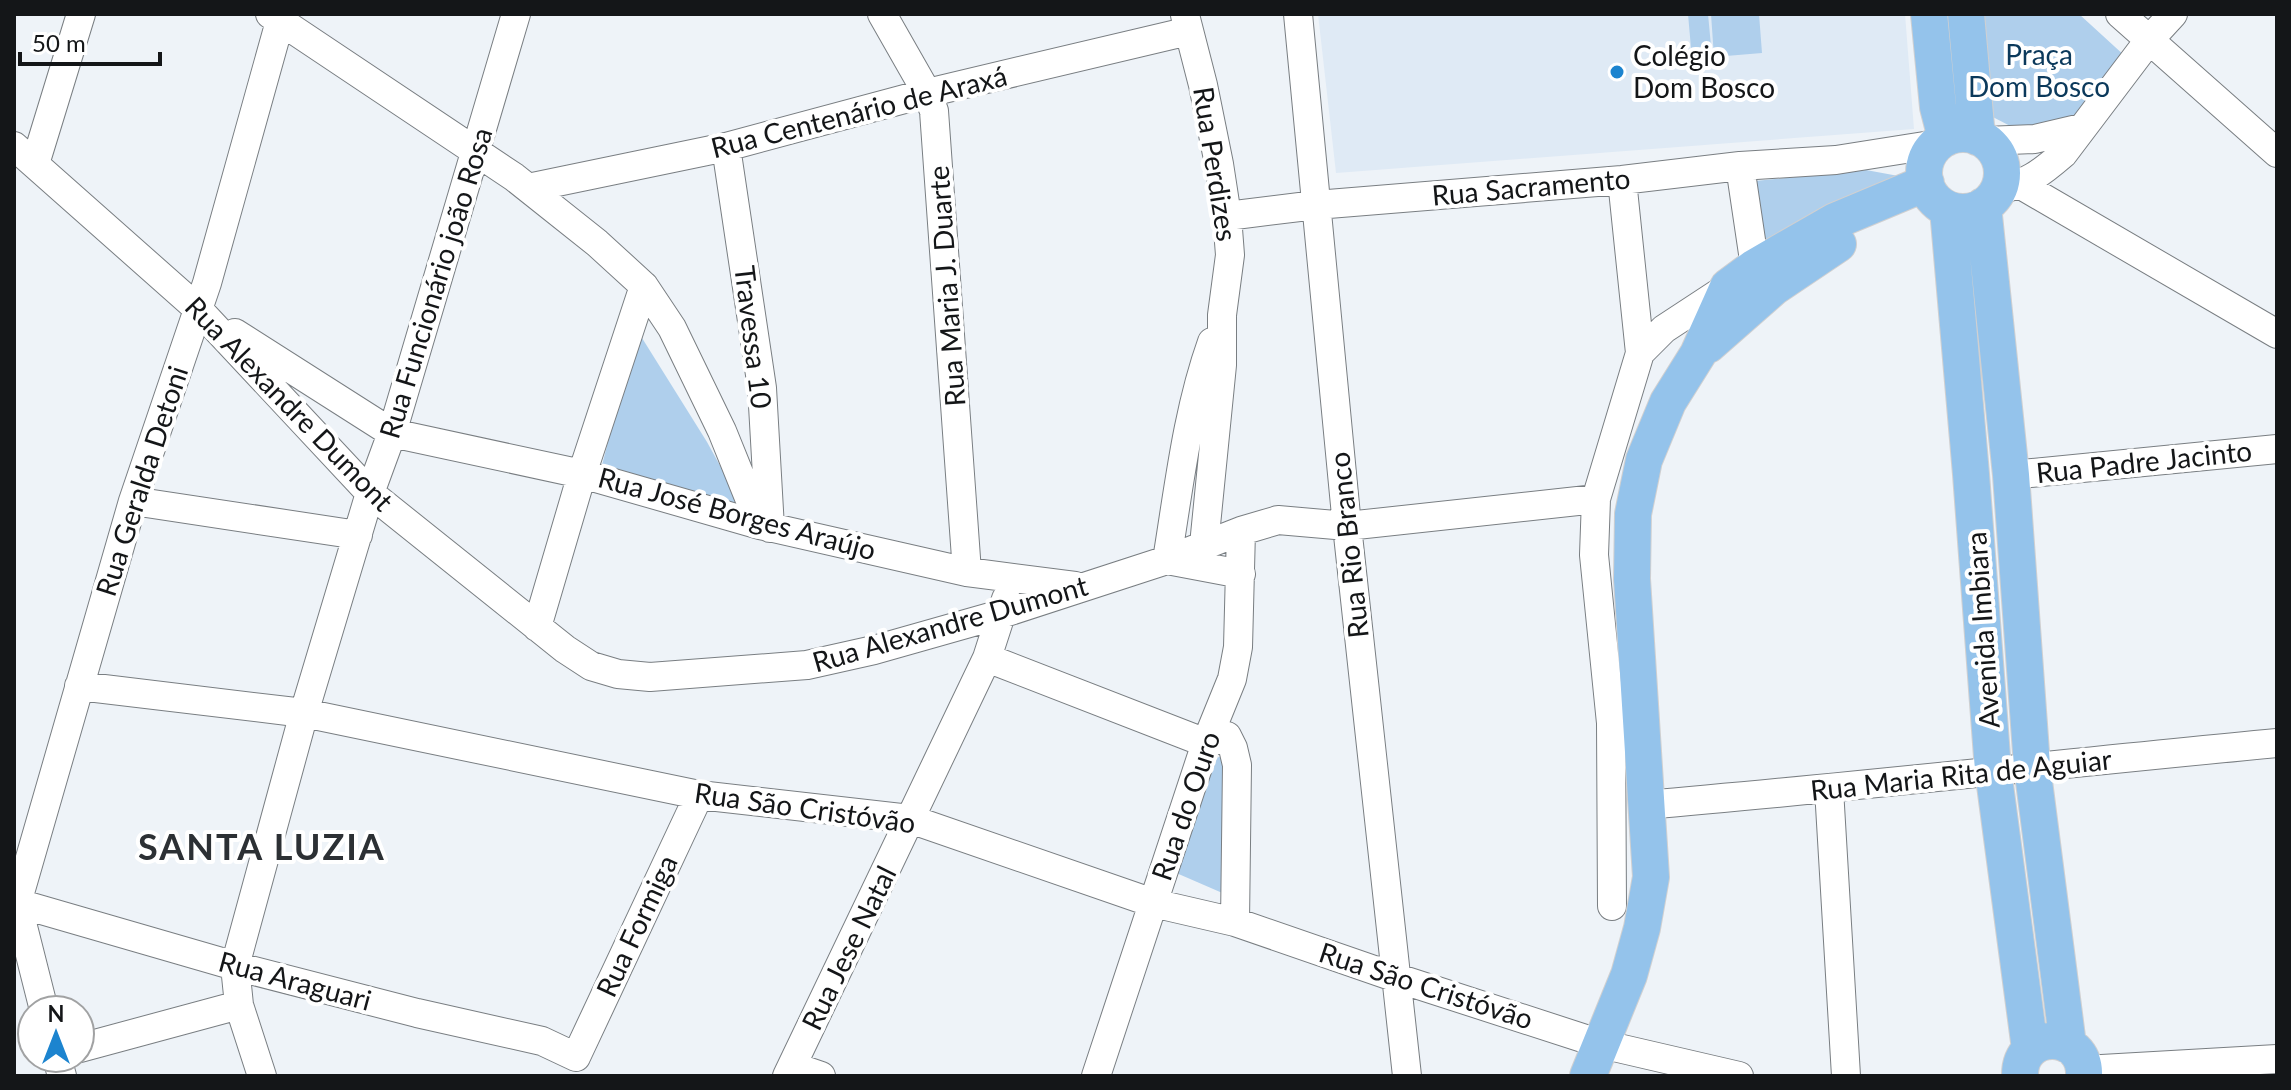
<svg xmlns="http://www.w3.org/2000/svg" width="2291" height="1090" viewBox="0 0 2291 1090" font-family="Lato,sans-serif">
  <rect width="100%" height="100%" fill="#eef3f8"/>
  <!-- built -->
  <path fill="#dfeaf5" d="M1318,14h587l9,115 -578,44z"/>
  <!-- green -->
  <path fill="#afcfec" d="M1688,14h20l3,32 -20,2z
    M1711,14h48l3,39 -48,4z
    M1977,14h102l47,43 -61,69 -47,4 -31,-16z
    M1866,170l38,7 -138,72 -11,-68z
    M637,330l70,112 38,69 -144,-42z
    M1220,757l3,1 4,137 -53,-23 38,-114z"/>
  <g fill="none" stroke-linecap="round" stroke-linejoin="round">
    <defs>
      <path id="minor" d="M270,14l244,163 83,66 47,43 28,42 50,103 38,94
        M882,14l45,79 7,18 33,461
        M1298,14l49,512 60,550
        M2120,14l157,139
        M1185,15l18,70 16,79 8,52 3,39 -8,60v50l-18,180
        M1985,141l50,-2 46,-11
        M14,146l184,163 172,184 195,156 26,17 27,8 32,3 157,-12 67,-15 127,-36 166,-54 74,-29 37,-11 69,6 249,-27
        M726,147l36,241 8,140
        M35,164l46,-150
        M1740,166l15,101
        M1622,180l18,173
        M2021,185l256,149
        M528,188l198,-41 201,-54 262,-62
        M1998,190c29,-6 43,-17 65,-36l87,-115 23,-25
        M1227,216l89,-11 306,-25 118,-14 96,-6 101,-16
        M235,333l157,100 190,41 178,51 207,47 108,14
        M1212,342c-25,70 -33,145 -45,218l74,14
        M2011,475l266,-26
        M133,501l225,34
        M537,627l45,-153 62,-188
        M987,658l219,85 21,-7 6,12 4,17 -2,157
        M79,686l225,27 395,82 211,24 243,84 82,19 162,56 204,66 138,32
        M1829,789l17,287
        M1645,805c211,-18 421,-42 632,-62
        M14,902l221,64 182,47 125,28 34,16
        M1612,906l-1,-183 -17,-168 2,-56 44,-146 24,-24 64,-42
        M44,1010l-27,-107 116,-402 74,-218 75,-269
        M80,1048l159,-43
        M576,1057l123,-262
        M57,1058l5,18
        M792,1066l29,10
        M2084,1070l193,-11
        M262,1076l-23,-71 -4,-39 69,-253 66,-220 22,-60 124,-419
        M787,1076l200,-418 19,-59
        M1096,1076l110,-333 26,-64 6,-32 3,-116"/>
      <path id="major" d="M1929,14l9,93 8,31
        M1966,14l11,123
        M1924 173a39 39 0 1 1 78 0a39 39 0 1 1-78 0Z
        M1983,206l28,269 21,291 36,279
        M1948,209l23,265 22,296 37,279
        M1708,345l66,-58 64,-43
        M1588,1076l41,-101 13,-47 9,-51 -19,-298 1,-65 11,-54 24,-58 30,-48 30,-67 27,-20 80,-46 91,-38
        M2020,1076c-1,-47 66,-46 64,0"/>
    </defs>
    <!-- minor casing -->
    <use href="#minor" stroke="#797e82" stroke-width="30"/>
    <!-- major casing -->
    <use href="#major" stroke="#d0d0d1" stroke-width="38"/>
    <!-- minor -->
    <use href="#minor" stroke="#fff" stroke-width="28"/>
    <!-- major -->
    <use href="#major" stroke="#94c3eb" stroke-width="36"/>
  </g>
  <!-- markers -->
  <circle fill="#1c84cf" stroke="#fff" stroke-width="3" cx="1617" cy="72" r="8"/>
  <g text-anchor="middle" stroke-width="8" stroke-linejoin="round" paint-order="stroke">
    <!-- park labels -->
    <g font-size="28" fill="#0b395b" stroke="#fff">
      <text x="2039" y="65">Praça<tspan x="2039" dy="32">Dom Bosco</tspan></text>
    </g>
    <!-- poi labels -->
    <g font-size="28" fill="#141618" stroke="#fff" text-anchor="start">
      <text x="1633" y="66">Colégio<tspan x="1633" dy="32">Dom Bosco</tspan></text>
    </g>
    <!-- street labels -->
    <g font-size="28" fill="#141618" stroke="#fff">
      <text transform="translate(859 112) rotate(-14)" y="10">Rua Centenário de Araxá</text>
      <text transform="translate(1215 164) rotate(81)" y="10">Rua Perdizes</text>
      <text transform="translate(1531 187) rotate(-5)" y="10">Rua Sacramento</text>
      <text transform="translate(436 283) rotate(-73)" y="10">Rua Funcionário joão Rosa</text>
      <text transform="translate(947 286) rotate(-94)" y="10">Rua Maria J. Duarte</text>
      <text transform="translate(753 337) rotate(83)" y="10">Travessa 10</text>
      <text transform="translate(289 404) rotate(46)" y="10">Rua Alexandre Dumont</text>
      <text transform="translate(2144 462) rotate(-6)" y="10">Rua Padre Jacinto</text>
      <text transform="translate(142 481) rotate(-72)" y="10">Rua Geralda Detoni</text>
      <text transform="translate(737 514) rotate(15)" y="10">Rua José Borges Araújo</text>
      <text transform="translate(1349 545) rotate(-96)" y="10">Rua Rio Branco</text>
      <text transform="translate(950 624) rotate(-16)" y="10">Rua Alexandre Dumont</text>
      <text transform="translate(1983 630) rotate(-94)" y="10">Avenida Imbiara</text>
      <text transform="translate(1961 775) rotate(-6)" y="10">Rua Maria Rita de Aguiar</text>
      <text transform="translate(1186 806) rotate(-71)" y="10">Rua do Ouro</text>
      <text transform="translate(805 808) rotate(8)" y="10">Rua São Cristóvão</text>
      <text transform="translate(637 926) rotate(-65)" y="10">Rua Formiga</text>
      <text transform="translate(849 948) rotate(-64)" y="10">Rua Jese Natal</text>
      <text transform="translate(295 981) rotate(15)" y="10">Rua Araguari</text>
      <text transform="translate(1426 986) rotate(18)" y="10">Rua São Cristóvão</text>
    </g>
    <!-- district labels -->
    <g font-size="36" font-weight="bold" letter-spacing="2" fill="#2c3034" stroke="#fff">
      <text x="262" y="860">SANTA LUZIA</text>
    </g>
  </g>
  <!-- border -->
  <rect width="2291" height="1090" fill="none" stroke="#141618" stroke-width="32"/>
  <!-- north arrow -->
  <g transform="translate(56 1034)"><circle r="38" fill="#ffffff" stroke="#a1a2a3" stroke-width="2"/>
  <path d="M0-6L14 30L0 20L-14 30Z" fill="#1c84cf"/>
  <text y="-12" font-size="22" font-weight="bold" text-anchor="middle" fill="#141618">N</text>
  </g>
  <!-- scale -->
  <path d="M20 52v12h140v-12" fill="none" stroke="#141618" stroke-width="4"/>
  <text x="32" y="52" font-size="24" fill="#141618" stroke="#ffffff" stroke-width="6" paint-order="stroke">50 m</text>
</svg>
